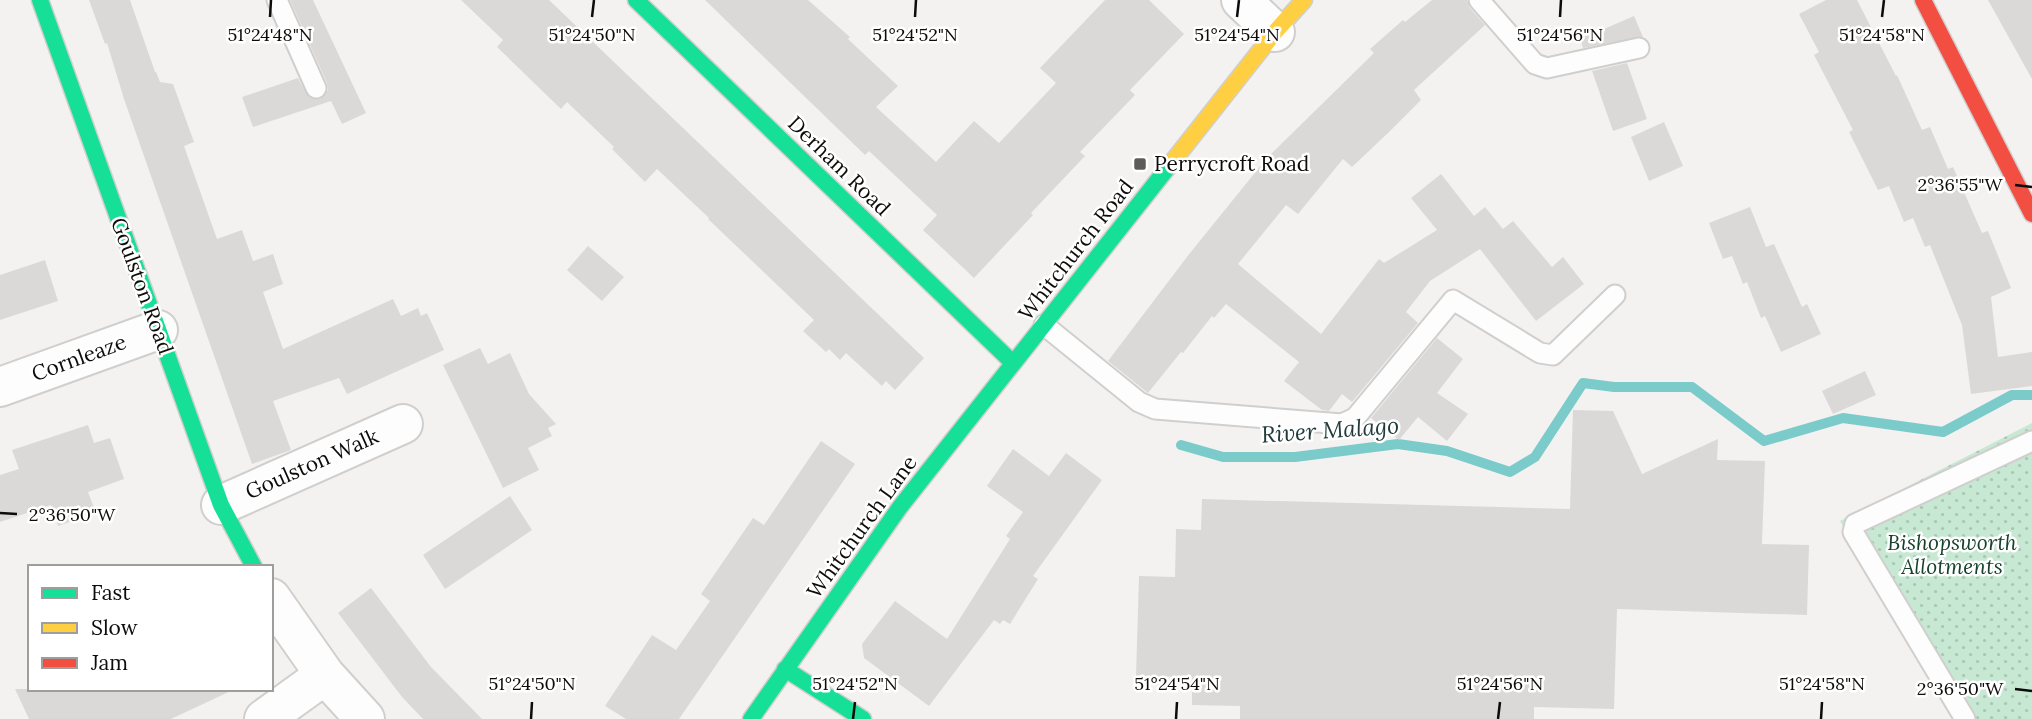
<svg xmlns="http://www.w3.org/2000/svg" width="2032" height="719" viewBox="0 0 2032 719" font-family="Lora,serif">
  <defs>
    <pattern id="garden-dots" width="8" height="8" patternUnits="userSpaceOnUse" patternTransform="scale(1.75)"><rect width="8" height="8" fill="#c7e8d3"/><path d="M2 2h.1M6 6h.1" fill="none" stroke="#aac6b4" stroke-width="1.8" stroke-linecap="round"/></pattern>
  </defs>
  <rect width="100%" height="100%" fill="#f4f2f0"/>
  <!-- garden -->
  <path fill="url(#garden-dots)" d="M2032,423v296h-78l-114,-198z"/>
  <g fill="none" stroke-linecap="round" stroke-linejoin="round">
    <!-- stream -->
    <path stroke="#7ccbcb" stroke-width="10" d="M1181,445l42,12h72l103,-13 49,7 63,21 25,-15 48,-74 31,4h78l72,54 79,-23 100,14 69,-37h20"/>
  </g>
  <!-- building -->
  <path fill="#dbd9d8" d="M89,0h41l25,72h1l4,10 13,2 21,58 -10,4 33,93 25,-9 11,31 20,-7 10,30 -20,8 20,57 110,-50 8,17 17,-8 3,8 6,-3 17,37 -97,44 -8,-16 -66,23 18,49 -39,14 -128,-365 -17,-56 -2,1z
    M290,0h23l53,113 -24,11 -11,-23 -78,26 -11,-30 56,-19 11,20 11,1 8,-9 -1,-7z
    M461,0h88l375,358 -29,32 -9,-9 -4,5 -36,-33 -6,7 -11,-11 -3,3 -23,-21 11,-11 -106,-101 1,-1 -52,-49 -12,13 -33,-33 2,-2 -47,-45 -6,7 -64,-62 6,-7z
    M705,0h103l42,37 -2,2 50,47 -22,21 60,55 38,-41 25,22 57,-60 -16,-15 65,-68h44l35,34 -54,56 5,5 -55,57 5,4 -54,57 2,2 -59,63 -51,-48 14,-15 -68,-64 -4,4z
    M1432,0h35l3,8 15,17 -71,65 7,10 -33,33 -36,34 -9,-8 -45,55 -12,-9 -48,59 83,70 58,-75 5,4 53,-33 -26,-32 30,-24 33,42 11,-9 18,22 10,-8 39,46 11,-10 21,27 -48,37 -56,-72 -50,32 -24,31 12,11 -66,79 -10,-8 -13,17 -7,-1 -38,-29 15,-19 -73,-58 -12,14 -2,-2 -29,37 -2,-1 -33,41 -40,-32 82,-108 76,-94 108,-106 -4,-4 33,-29 2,2z
    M1826,0h31l39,76 1,-1 25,55 8,-3 18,42 5,-2 29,66 6,-2 23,57 -20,9 7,60 34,-5v34l-61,8 -9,-69 -32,-80 -5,2 -12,-29 -9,4 -15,-36 -11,4 -29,-58 4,-2 -39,-75 5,-3 -20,-38z
    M1988,0h44v79z
    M1634,16l9,21 -60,11 -3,-11 10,-2z
    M1627,63l20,56 -34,12 -21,-60z
    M1664,122l19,44 -34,15 -18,-44z
    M1750,207l16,40 8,-3 28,63 5,-3 14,30 -40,18 -16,-36 -4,2 -14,-36 -4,2 -11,-28 -9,3 -14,-36z
    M588,246l36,31 -22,24 -35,-31z
    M45,260l13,41 -58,19v-45z
    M1437,338l26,21 -26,34 31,21 -21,27 -29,-24 -19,23 -28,-22z
    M480,348l8,16 22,-11 19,41 27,30 -8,4 4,8 -24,12 11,22 -36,18 -60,-123z
    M1865,371l11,24 -43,19 -11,-23z
    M1573,410l40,1 29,63 76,-35 -1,21 48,1 -3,83 47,1 -2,70 -190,-6 -3,100 -80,-2v12h-294v-13l-48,-1v-28l-56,-1 3,-100 36,1 1,-48 25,1 1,-31 368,10z
    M88,425l6,18 16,-5 14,41 -36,13 8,21 -38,13 -7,-21 -51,17v-47l19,-6 -7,-19z
    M821,441l34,23 -176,255h-53l-21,-13 47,-71 24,15 34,-49 -9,-7 52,-76 11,7z
    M1013,449l36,27 17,-23 36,27 -69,96 5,3 -28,45 -7,-4 -3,4 -6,-4 -65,86 -65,-48 -2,-14 33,-43 52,38 63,-100 -4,-3 17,-24 -36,-26z
    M510,496l22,34 -87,59 -22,-34z
    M371,588l60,79 51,52h-59l-21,-22 -64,-84z
    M15,689h220l-64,30h-142z"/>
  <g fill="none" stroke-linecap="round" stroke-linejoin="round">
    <defs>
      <path id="lane" d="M277,0l39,88
        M1479,0l56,64 12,4 92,-20
        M1044,325l95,77 16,7 187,15 13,-6 98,-118 87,53 13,2 62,-60
        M1965,719l-112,-187 2,-8 177,-83"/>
      <path id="street" d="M1241,0l34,32
        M0,387l158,-57
        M221,505l182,-81
        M271,598l54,77 40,44
        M264,719l61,-44"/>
      <path id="fast" d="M40,0l181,505 33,62
        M636,0l377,363
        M785,669l78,50
        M751,719l149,-212 273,-346"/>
      <path id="slow" d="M1173,161l102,-129 29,-32"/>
      <path id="jam" d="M1923,0l109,214"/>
    </defs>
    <!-- lane casing -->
    <use href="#lane" stroke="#d0cfcd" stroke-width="23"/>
    <!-- street casing -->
    <use href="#street" stroke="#d0cfcd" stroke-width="42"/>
    <!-- fast casing -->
    <use href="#fast" stroke="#d0cfcd" stroke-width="19"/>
    <!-- slow casing -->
    <use href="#slow" stroke="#d0cfcd" stroke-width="19"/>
    <!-- jam casing -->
    <use href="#jam" stroke="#d0cfcd" stroke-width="19"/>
    <!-- lane -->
    <use href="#lane" stroke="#fdfdfd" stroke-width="19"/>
    <!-- street -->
    <use href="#street" stroke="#fdfdfd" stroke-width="38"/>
    <!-- fast -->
    <use href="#fast" stroke="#16e098" stroke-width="16"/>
    <!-- slow -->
    <use href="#slow" stroke="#ffcf43" stroke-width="16"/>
    <!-- jam -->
    <use href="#jam" stroke="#f24e42" stroke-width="16"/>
  </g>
  <!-- ticks -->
  <path fill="none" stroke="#0d0c0b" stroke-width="2.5" d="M270,17l1,-17M592,17l2,-17M915,17l1,-17M1237,17l2,-17M1560,17l1,-17M1882,17l2,-17M2015,185l17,2M0,513l17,1M2015,689l17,2M531,719l1,-17M853,719l2,-17M1176,719l1,-17M1498,719l2,-17M1821,719l1,-17"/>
  <!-- markers -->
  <rect fill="#5e5c5b" stroke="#fff" stroke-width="2.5" x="1133" y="157" width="14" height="14" rx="3.5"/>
  <g text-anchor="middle" stroke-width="5" stroke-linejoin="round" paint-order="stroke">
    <!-- poi labels -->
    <g font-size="21" fill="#0d0c0b" stroke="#fff" text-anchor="start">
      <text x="1154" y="171">Perrycroft Road</text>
    </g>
    <!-- street labels -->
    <g font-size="21" fill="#0d0c0b" stroke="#fff">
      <text transform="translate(839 166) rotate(44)" y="7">Derham Road</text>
      <text transform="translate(1076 250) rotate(-52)" y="7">Whitchurch Road</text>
      <text transform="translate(142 286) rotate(70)" y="7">Goulston Road</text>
      <text transform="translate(79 358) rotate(-20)" y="7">Cornleaze</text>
      <text transform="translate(312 464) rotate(-24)" y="7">Goulston Walk</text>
      <text transform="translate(862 527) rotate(-54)" y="7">Whitchurch Lane</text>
    </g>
    <!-- park labels -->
    <g font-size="21" font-style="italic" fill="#16422c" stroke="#fff">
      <text x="1952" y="550">Bishopsworth<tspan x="1952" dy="24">Allotments</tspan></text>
    </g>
    <!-- water labels -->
    <g font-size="23" font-style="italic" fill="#213b3b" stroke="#fff">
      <text transform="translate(1330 430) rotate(-4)" y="8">River Malago</text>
    </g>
  </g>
  <g font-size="18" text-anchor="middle" fill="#0d0c0b" stroke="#fff" stroke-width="5" stroke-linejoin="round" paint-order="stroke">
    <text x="270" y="41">51°24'48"N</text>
    <text x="592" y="41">51°24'50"N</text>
    <text x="915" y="41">51°24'52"N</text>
    <text x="1237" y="41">51°24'54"N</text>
    <text x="1560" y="41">51°24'56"N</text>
    <text x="1882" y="41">51°24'58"N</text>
    <text x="1960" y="191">2°36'55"W</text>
    <text x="72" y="521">2°36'50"W</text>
    <text x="532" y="690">51°24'50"N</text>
    <text x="855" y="690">51°24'52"N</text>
    <text x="1177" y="690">51°24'54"N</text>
    <text x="1500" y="690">51°24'56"N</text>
    <text x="1822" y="690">51°24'58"N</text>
    <text x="1960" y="695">2°36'50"W</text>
  </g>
  <!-- legend -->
  <rect x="28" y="565" width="245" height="126" fill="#ffffff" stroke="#9e9e9d" stroke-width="2"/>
  <rect x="42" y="588" width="35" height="10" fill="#16e098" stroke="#9e9e9d" stroke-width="2"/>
  <text x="91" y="600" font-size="21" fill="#0d0c0b">Fast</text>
  <rect x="42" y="623" width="35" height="10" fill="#ffcf43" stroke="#9e9e9d" stroke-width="2"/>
  <text x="91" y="635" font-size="21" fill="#0d0c0b">Slow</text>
  <rect x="42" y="658" width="35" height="10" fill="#f24e42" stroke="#9e9e9d" stroke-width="2"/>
  <text x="91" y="670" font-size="21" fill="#0d0c0b">Jam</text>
</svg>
